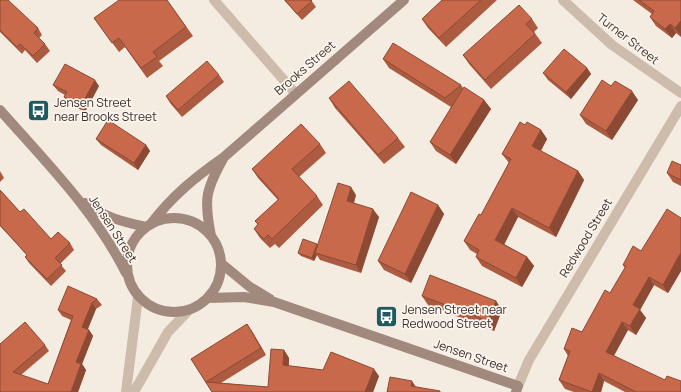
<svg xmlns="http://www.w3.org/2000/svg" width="681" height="392" viewBox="0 0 681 392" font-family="Manrope,sans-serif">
  <rect width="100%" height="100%" fill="#f4ebe1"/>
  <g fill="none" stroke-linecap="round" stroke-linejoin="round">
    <!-- street -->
    <path stroke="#cdbbac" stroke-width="10" d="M214,0l82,94
      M563,0l49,45 69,48
      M518,386l11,-26 152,-254
      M126,392l12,-95
      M134,392l34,-60 20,-21"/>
    <!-- secondary -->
    <path stroke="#a18a7d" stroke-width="10" d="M0,110c45,51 95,101 126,163
      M85,203c18,14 39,19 61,24
      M127 265a47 47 0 1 1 94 0a47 47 0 1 1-94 0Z
      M150,225c22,-29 44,-47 74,-68l180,-157
      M211,236c-7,-36 -6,-45 12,-77
      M222,264l28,23 20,12
      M208,298l36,-1 30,5 244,84 -2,6"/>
  </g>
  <!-- wall -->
  <path fill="#ac5a40" d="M0,0l38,28 4,7 -3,3 6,6 5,7 -13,12 -12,-13 -3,4 -22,-22z
    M167,0l26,36 -34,25 4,5 -16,12 -22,-31 -6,5 -25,-34z
    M284,0h27l5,7 -14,13z
    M442,0h55l-51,47 -18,-19 -6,-9z
    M633,0h48v37l-5,-4 -4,5 -16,-12 -6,-9 2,-3z
    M532,19l6,9 -4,4 8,11 -51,46 -22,-25 -6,-9z
    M383,59l78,26 2,3 21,12 7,9 -35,55 -20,-13 -6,-9 21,-35 -62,-39z
    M587,68l4,6 -20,25 -23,-19 -5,-7z
    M219,75l5,7 -42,35 -12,-14 -4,-7z
    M53,85l46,1 -14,26 -17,-9 -4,-6 1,-2 -7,-4z
    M611,86l27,14 -26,40 -26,-16 -6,-9z
    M329,98l69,40 7,9 -21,17 -49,-56z
    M525,125l16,5 6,9 -6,12 37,20 6,9 -28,57 -38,-20 -14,27 23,13 7,9 -12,21 -40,-21 -6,-9 1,-3 -7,-4 -6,-9 17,-26 28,-52 -7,-9z
    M96,139l50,6 4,6 -12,19 -37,-25z
    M320,144l6,9 -27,24 18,19 6,9 -44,43 -4,-4 -5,4 -10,-10 -6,-9 4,-4 -3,-4 23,-21 -20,-22 -6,-9z
    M681,165v21l-8,-4 -6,-9z
    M0,171l4,7 -4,4z
    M0,190l20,22 31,27 19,4 4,7 -14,14 6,7 -15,15 -22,-23 -4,-6 2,-2 -27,-29z
    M356,195l-2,8 25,14 -18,56 -41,-13 -3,-5 -3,6 -13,-5 -3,-3 19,-9 1,1z
    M438,205l6,9 -33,69 -27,-13 -6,-9z
    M681,218v53l-13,22 -14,-8 -14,25 6,8 -10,17 -8,-5 -14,26 67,36h-56l-21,-11 -3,11h-27l-9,-3 -6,-9 9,-24 -4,-7 18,-17 28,-39 15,-25 -2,-3 18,-14z
    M422,296l74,5 6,9 -8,21 -66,-26z
    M97,299l5,6 -6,4 -8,20 1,1 4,6 -11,28 4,6 -8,22h-78v-48l45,1 4,6 -28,24 27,9 23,-64 -9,-4 -4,-6z
    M247,324l19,31 -45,28 47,4 16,-37 5,8v8l34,4 56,6 -6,16h-161l-21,-33z"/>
  <!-- shaded-wall -->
  <path fill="#8c4a34" d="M681,21v15l-6,-8z
    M670,24l6,9 -4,5 -7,-9z
    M587,68l4,6 -20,25 -5,-7z
    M95,80l4,6 -14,26 -4,-6z
    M632,91l6,9 -26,40 -6,-9z
    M484,100l7,9 -35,55 -6,-9z
    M541,130l6,9 -9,16 -6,-9z
    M146,145l4,6 -12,19 -4,-7z
    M578,171l6,9 -28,57 -7,-9z
    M351,187l5,8 -4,13 -5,-7z
    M438,205l6,9 -33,69 -6,-9z
    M512,208l6,9 -16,32 -7,-9z
    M373,209l6,8 -18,56 -5,-8z
    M317,244l2,3 -4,6 2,2 -3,6 -2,-3z
    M680,254l1,1v16l-13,22 -5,-8z
    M527,257l7,9 -12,21 -6,-9z
    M649,277l5,8 -14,25 6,8 -10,17 -6,-9 3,-21z
    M496,301l6,9 -8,21 -6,-10z
    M92,303l4,6 -10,24 -4,-6z
    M622,322l6,8 -17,30 -5,-8z
    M247,324l5,7 14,24 -5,-7z
    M89,330l4,6 -11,28 4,6 -8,22h-7l5,-30z
    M284,350l5,8 -1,14 -5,-7z
    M374,369l5,7 -6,16h-8z
    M599,373l5,8 -3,11h-9z
    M412,381l6,9 -7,-4z"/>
  <!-- building -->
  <path fill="#c8694b" stroke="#8c4a34" d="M0,0h8l30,28 -4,5 11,11 -12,12 -13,-12 -3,3 -17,-17z
    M119,0h48l19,27 -33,25 4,5 -16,11 -22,-30 -7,5 -18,-25z
    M285,0h26l1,1 -15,13z
    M442,0h39l-42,38 -17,-19z
    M639,0h42v21l-6,7 -5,-4 -5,5 -15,-12 4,-6z
    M519,5l13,14 -6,5 9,10 -50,46 -22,-25z
    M393,43l68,42 -16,13 -62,-39z
    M564,49l23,19 -21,24 -23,-19z
    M207,61l12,14 -41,35 -12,-14z
    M65,64l30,16 -14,26 -17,-9 3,-5 -14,-7z
    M602,80l9,6 4,-5 17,10 -26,40 -26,-16z
    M349,81l49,57 -20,17 -49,-57z
    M464,87l20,13 -34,55 -20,-13z
    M108,120l38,25 -12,18 -38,-24z
    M520,122l5,3 2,-3 14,8 -9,16 46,25 -29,57 -37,-20 -17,32 32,17 -11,21 -40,-21 3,-7 -15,-9 15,-27 2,1 30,-56 -9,-5z
    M301,124l19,20 -28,25 25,27 -45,43 -4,-4 -4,4 -10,-10 4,-5 -3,-3 24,-22 -27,-30z
    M672,161l9,4v15l-14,-7z
    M338,183l13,4 -4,14 26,8 -17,56 -41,-12z
    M0,190l20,22 4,-3 27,30 7,-7 12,11 -15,15 7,7 -15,14 -22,-22 2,-2 -27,-30z
    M411,192l27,13 -33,69 -27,-13z
    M667,209l14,9v36h-1l-17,31 -14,-8 -16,28 7,4 -10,17 -8,-4 -16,30 59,28 2,-4 14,5v11h-45l-37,-19 -7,19 -33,-12 11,-29 -6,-2 8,-21 10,4 23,-42 5,3 16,-27 -3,-1 10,-19 8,5z
    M303,239l14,5 -5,14 -14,-5z
    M430,275l66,26 -8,20 -66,-25z
    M68,286l29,13 -5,4 -10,24 7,3 -13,32 5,2 -10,28h-71v-48l25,-22 20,23 -32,27 35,12 25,-68 -15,-6z
    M247,324l14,24 -55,34 62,5 3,-38 13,1 -1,15 40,5 8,-18 43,17 -9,23h-153l-21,-33z
    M390,377l22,4 -1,5 29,5v1h-53z"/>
  <!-- icons -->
  <defs>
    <symbol id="bus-square" viewBox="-11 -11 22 22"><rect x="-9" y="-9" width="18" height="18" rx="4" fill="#1f5a5e" stroke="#fbf5ee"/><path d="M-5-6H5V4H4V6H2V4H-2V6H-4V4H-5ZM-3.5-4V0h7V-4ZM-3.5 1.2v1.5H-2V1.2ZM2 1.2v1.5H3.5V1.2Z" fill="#fff"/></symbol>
  </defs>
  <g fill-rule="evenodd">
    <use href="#bus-square" x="26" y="98" width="25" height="25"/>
    <use href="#bus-square" x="374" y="304" width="25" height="25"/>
  </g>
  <g text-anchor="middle" stroke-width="3.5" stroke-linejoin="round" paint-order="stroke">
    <!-- street labels -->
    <g font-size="12" fill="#3b302b" stroke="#fbf5ee">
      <text transform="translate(628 39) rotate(38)" y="4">Turner Street</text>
      <text transform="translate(305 68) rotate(-41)" y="4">Brooks Street</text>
      <text transform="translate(113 229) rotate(57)" y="4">Jensen Street</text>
      <text transform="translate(586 238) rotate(-59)" y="4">Redwood Street</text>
      <text transform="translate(471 356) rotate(19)" y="4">Jensen Street</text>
    </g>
    <!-- poi labels -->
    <g font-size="12" fill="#3b302b" stroke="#fbf5ee" text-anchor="start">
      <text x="54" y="107">Jensen Street<tspan x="54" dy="14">near Brooks Street</tspan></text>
      <text x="402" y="314">Jensen Street near<tspan x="402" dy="14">Redwood Street</tspan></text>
    </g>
  </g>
</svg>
